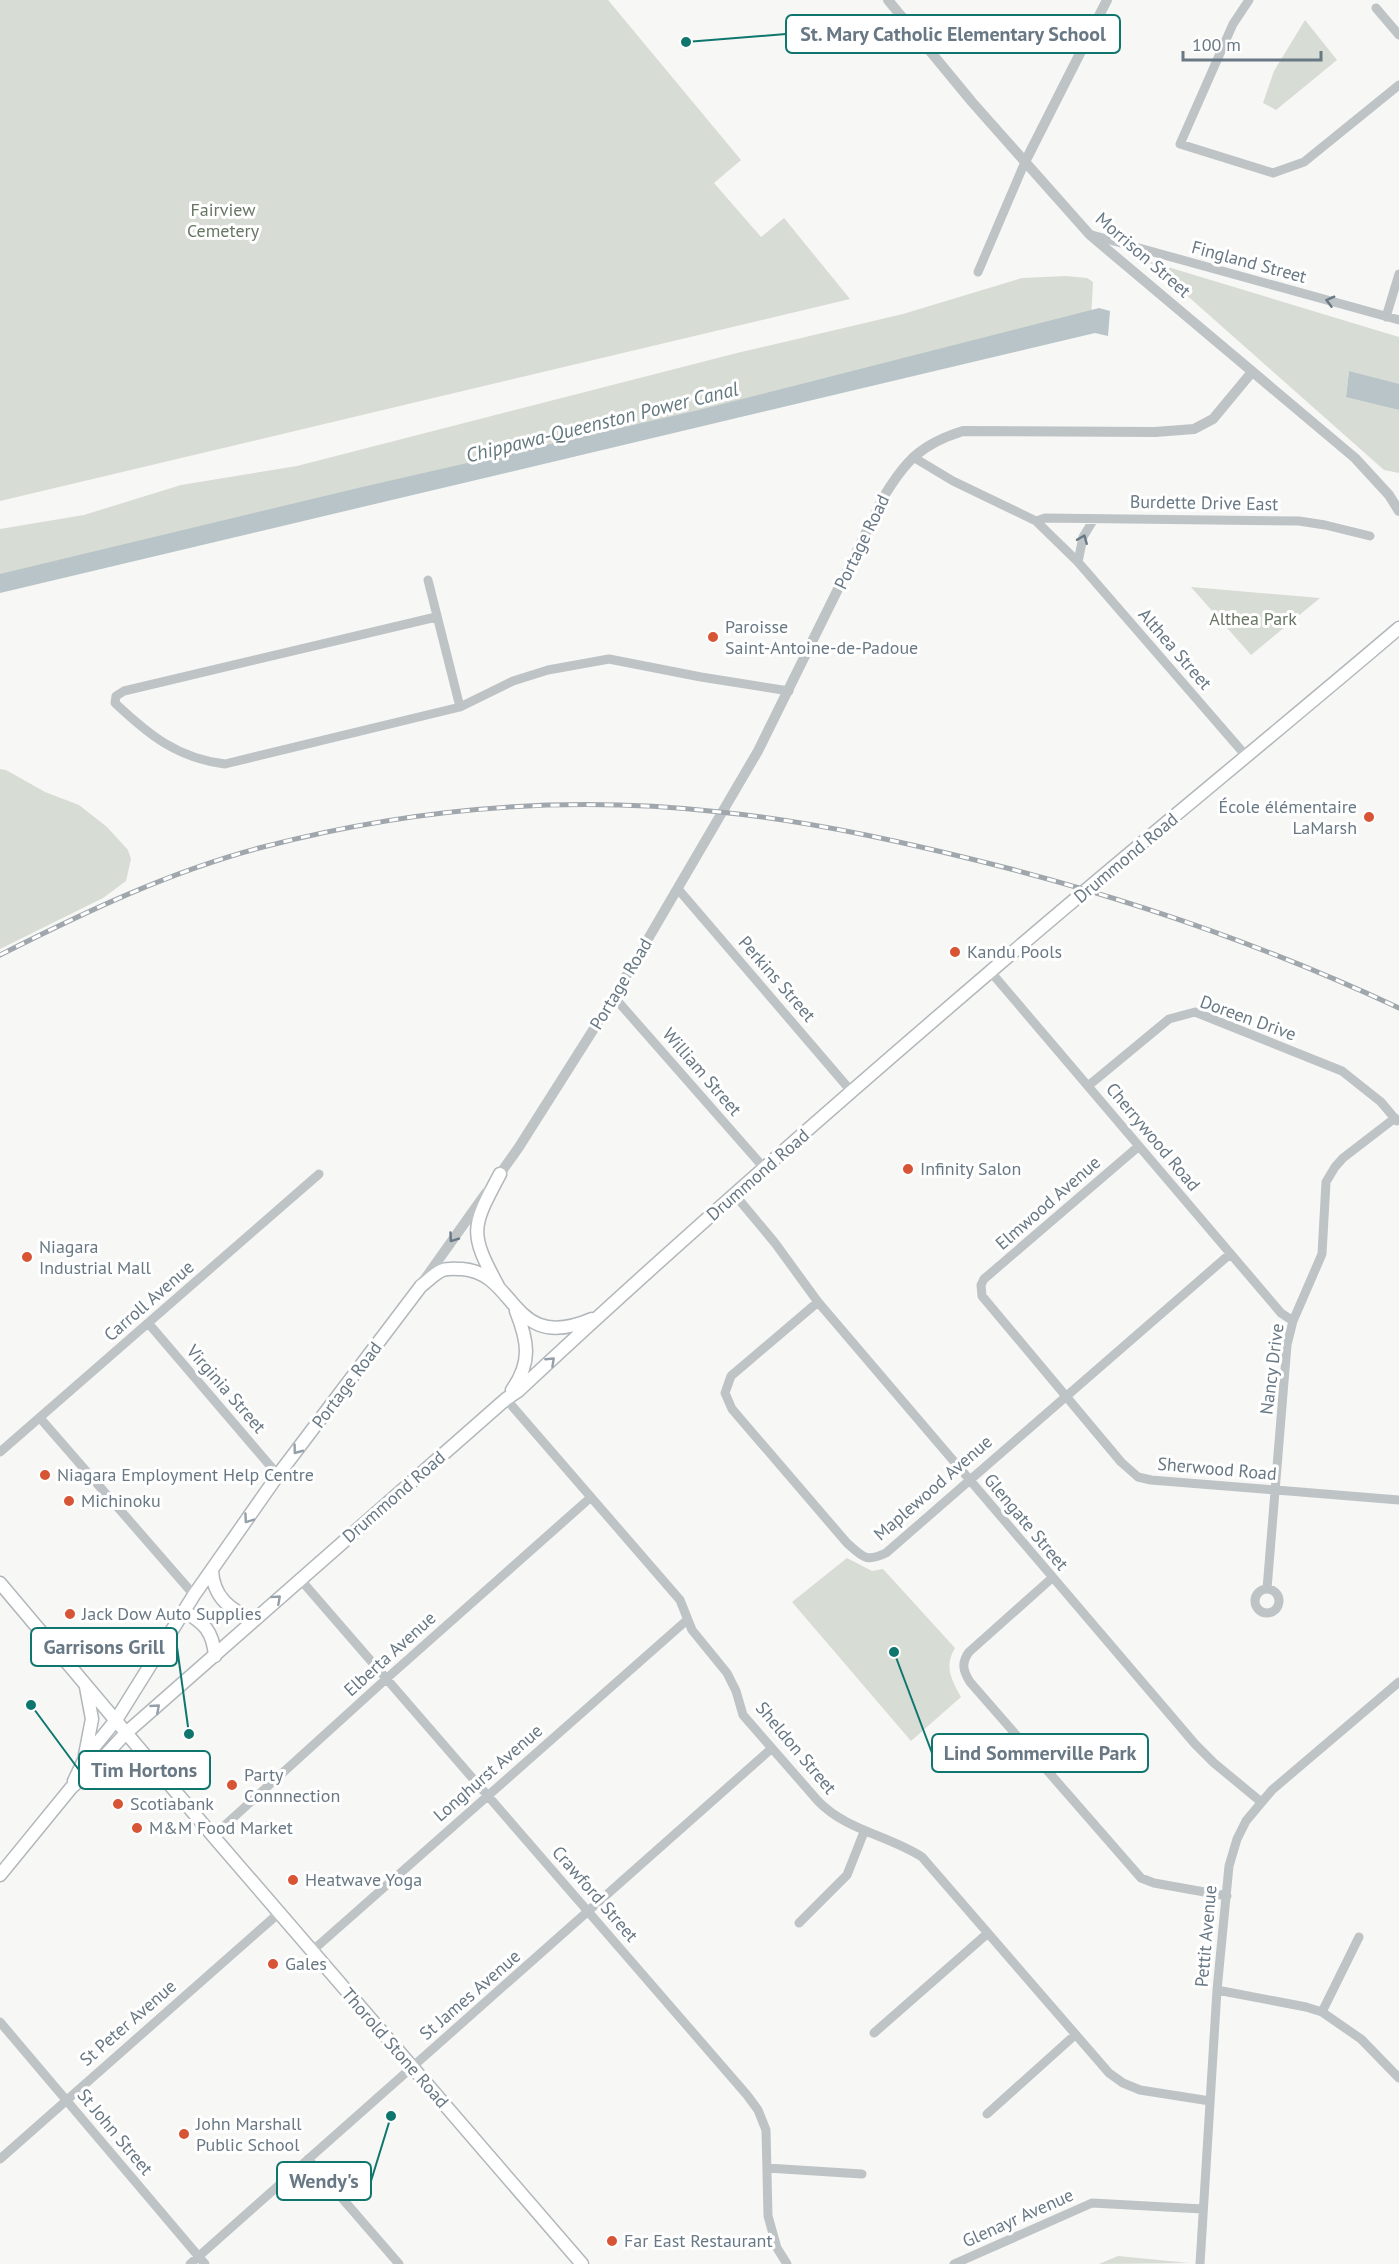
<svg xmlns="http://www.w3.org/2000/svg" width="1399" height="2264" viewBox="0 0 1399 2264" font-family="'PT Sans',sans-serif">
  <rect width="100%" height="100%" fill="#f7f7f5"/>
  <!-- green -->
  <path fill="#d7dcd4" d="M0,0h608l133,160 -27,23 47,54 23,-19 66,81 -850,202z
    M1305,20l32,40 -61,50 -13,-7 11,-32z
    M1148,261l251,76v48l-50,-14 -3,25 53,14v63l-15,-3z
    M1066,276l21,2 6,4 -2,38 -1091,257v-48l84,-14 97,-30 116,-19 440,-113 166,-39 119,-36z
    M1191,587l129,11 -69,57z
    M0,769l6,1 39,22 34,13 28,22 21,23 3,9 -5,22 -23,17 -103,51z
    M847,1558l25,13 11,-2 72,79c-11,18 -4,31 6,49l-50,44 -119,-139z
    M1118,2256l71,7 -90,1z"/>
  <!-- water -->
  <path fill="#b8c4c8" d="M1099,308l11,3 -2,25 -13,-3 -1095,260v-19l358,-86 341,-78z
    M1349,371l50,13v26l-53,-13z"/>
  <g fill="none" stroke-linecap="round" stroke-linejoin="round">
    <defs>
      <path id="secondary" d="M498,1286c-30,-55 -26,-59 2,-112
        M512,1390c20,-28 16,-49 4,-79
        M212,1570c1,27 18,40 42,50
        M0,1583l213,253 369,428
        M184,1611c20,12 29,20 31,45
        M85,1755l7,-36 -6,-32
        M74,1781l11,-23 31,-38 78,-125 84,-120 143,-189c7,-5 15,-14 22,-16 6,-2 14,-1 19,-1 56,4 48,85 130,50
        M0,1875l71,-87 27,-25 28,-30 380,-334 12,-8c154,-144 313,-283 473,-420 134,-116 273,-228 408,-343"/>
    </defs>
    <!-- secondary casing -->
    <use href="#secondary" stroke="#b1b7bb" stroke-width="15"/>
    <!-- minor -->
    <path stroke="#bec3c6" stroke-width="9" d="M1249,0l-16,24 -53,120 93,29 31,-11 95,-77
      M1376,8l23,27
      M1092,235l307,85
      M978,272l47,-110
      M1386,317l13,-43
      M913,457l40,24 83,40 42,41 169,195
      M1036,521l9,-3 254,3 26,4 45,11
      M1078,562l5,-25 11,-18
      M428,580l32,127
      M436,617l-312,74 -8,5 -1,7c34,32 62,55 110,61l235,-57 53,-26 35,-11 61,-11 92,18 88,14
      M678,889l173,202
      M990,971l291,342 12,8
      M614,997l151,172
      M1088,1086l81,-67 26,-7 147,59 39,31 16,19
      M1139,1146l-155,133 -3,6 1,11 139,166 17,15 13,3 248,20
      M735,1195l40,48 43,59 377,442 19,19 46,38
      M818,1302l-87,74 -6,17 7,16 115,134c15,13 18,20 39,10l344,-299
      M149,1324l129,151
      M506,1399l174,201 12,30 35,43 9,18 7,24 75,86c29,30 70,34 104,56l187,216 14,10 17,7 70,11
      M40,1418l154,177
      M0,1452l319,-278
      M1052,1578l-83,74c-8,11 -6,19 1,30l171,196 13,5 73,13
      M300,1579l447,516 11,15 8,20 2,86 9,32 10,16
      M1267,1589l20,-244 6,-24 29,-67 4,-72 9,-15 8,-9 52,-40
      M1255 1601a12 12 0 1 1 24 0a12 12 0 1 1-24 0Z
      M213,1836l173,-157 204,-181
      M799,1923l48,-48 17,-43
      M312,1951l375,-331
      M1217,1990l89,17 16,5 39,27 38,39
      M1322,2012l37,-75
      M0,2022l205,242
      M874,2033l114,-100
      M987,2114l88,-79
      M0,2159l279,-246
      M308,2159l91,105
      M767,2168l95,6
      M190,2264l581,-515
      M954,2264l138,-61 111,6
      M1200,2264l17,-274 12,-124 8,-27 9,-18 26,-31 127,-108"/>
    <!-- tertiary -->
    <path stroke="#bec3c6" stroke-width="10" d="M888,0l84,102 118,133 265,223 34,37 10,16
      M1025,162l82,-162
      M495,1181l24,-34 95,-150 144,-246 125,-253c22,-37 38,-54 80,-67l192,1 39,-3 19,-10 39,-47
      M422,1283l64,-90"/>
    <!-- secondary -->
    <use href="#secondary" stroke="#fff" stroke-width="12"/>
    <defs>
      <path id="rail" d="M0,955c85,-43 171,-84 263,-108 149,-39 304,-52 457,-35 97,10 193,32 287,56 134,35 266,81 392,140"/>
    </defs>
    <!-- rail casing -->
    <use href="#rail" stroke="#a0a7ac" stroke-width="5"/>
    <!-- rail -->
    <use href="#rail" stroke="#fff" stroke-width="3" stroke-dasharray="9" stroke-linecap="butt"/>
  </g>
  <!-- one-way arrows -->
  <defs><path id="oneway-chevron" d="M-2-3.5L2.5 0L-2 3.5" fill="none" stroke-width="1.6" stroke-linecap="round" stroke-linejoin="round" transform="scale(1.5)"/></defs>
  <g stroke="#687884">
    <use href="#oneway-chevron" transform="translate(1330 301) rotate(-165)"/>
    <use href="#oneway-chevron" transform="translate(1083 539) rotate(-68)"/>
    <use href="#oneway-chevron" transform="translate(453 1238) rotate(126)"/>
  </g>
  <g stroke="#95a0a9">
    <use href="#oneway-chevron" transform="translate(551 1361) rotate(-43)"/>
    <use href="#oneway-chevron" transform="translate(297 1450) rotate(127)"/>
    <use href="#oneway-chevron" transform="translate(248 1519) rotate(125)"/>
    <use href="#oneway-chevron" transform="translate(277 1599) rotate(-42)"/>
    <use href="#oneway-chevron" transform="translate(156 1708) rotate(-41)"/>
  </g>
  <!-- markers -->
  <g fill="#d75434" stroke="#fff" stroke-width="2">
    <circle cx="713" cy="637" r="6"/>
    <circle cx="1369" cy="817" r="6"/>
    <circle cx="955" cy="952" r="6"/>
    <circle cx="908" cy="1169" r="6"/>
    <circle cx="27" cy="1257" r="6"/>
    <circle cx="45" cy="1475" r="6"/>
    <circle cx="69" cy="1501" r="6"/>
    <circle cx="70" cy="1614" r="6"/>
    <circle cx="232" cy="1785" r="6"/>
    <circle cx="118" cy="1804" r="6"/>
    <circle cx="137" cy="1828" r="6"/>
    <circle cx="293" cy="1880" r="6"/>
    <circle cx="273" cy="1964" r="6"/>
    <circle cx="184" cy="2134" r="6"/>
    <circle cx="612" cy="2241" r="6"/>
  </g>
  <g text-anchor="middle" stroke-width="6" stroke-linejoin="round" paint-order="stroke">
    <!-- park labels -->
    <g font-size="18" fill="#677663" stroke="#fff">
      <text x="223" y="216">Fairview<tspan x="223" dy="21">Cemetery</tspan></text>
      <text x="1253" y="625">Althea Park</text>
    </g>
    <!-- street labels -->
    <g font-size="18" fill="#687884" stroke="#fff">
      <text transform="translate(1143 255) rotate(41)" y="6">Morrison Street</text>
      <text transform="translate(1249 262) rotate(15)" y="6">Fingland Street</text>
      <text transform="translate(1204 503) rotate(1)" y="6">Burdette Drive East</text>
      <text transform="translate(862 542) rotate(-64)" y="6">Portage Road</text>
      <text transform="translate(1175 649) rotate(49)" y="6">Althea Street</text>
      <text transform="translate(1126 858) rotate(-40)" y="6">Drummond Road</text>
      <text transform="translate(777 979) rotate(49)" y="6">Perkins Street</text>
      <text transform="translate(621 984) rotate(-59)" y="6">Portage Road</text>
      <text transform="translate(1248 1018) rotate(20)" y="6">Doreen Drive</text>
      <text transform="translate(702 1072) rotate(49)" y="6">William Street</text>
      <text transform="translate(1153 1137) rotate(50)" y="6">Cherrywood Road</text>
      <text transform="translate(758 1175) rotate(-41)" y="6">Drummond Road</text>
      <text transform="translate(1048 1203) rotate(-41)" y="6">Elmwood Avenue</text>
      <text transform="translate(149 1301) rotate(-41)" y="6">Carroll Avenue</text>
      <text transform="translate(1272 1369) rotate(-83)" y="6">Nancy Drive</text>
      <text transform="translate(347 1385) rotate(-53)" y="6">Portage Road</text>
      <text transform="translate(226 1389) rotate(49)" y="6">Virginia Street</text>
      <text transform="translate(1217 1469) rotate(5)" y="6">Sherwood Road</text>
      <text transform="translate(933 1488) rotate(-41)" y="6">Maplewood Avenue</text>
      <text transform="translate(394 1497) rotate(-41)" y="6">Drummond Road</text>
      <text transform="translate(1026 1522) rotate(50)" y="6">Glengate Street</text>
      <text transform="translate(390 1654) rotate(-42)" y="6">Elberta Avenue</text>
      <text transform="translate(796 1748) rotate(50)" y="6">Sheldon Street</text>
      <text transform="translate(488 1773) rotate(-41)" y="6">Longhurst Avenue</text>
      <text transform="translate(595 1894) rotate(49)" y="6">Crawford Street</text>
      <text transform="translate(1206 1936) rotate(-85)" y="6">Pettit Avenue</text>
      <text transform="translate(470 1995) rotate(-41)" y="6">St James Avenue</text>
      <text transform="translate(128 2023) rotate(-41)" y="6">St Peter Avenue</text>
      <text transform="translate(395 2048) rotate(49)" y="6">Thorold Stone Road</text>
      <text transform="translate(115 2132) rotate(50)" y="6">St John Street</text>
      <text transform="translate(1018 2218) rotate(-24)" y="6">Glenayr Avenue</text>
    </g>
    <!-- poi labels -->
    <g font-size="18" fill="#687884" stroke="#fff" text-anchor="start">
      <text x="725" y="633">Paroisse<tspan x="725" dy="21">Saint-Antoine-de-Padoue</tspan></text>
      <text x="1357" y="813" text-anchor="end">École élémentaire<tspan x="1357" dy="21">LaMarsh</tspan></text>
      <text x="967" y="958">Kandu Pools</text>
      <text x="920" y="1175">Infinity Salon</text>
      <text x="39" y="1253">Niagara<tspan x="39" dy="21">Industrial Mall</tspan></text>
      <text x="57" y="1481">Niagara Employment Help Centre</text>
      <text x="81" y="1507">Michinoku</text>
      <text x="82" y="1620">Jack Dow Auto Supplies</text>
      <text x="244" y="1781">Party<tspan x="244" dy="21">Connnection</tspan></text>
      <text x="130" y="1810">Scotiabank</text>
      <text x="149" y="1834">M&amp;M Food Market</text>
      <text x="305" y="1886">Heatwave Yoga</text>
      <text x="285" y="1970">Gales</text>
      <text x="196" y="2130">John Marshall<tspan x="196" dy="21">Public School</tspan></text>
      <text x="624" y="2247">Far East Restaurant</text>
    </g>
    <!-- water labels -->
    <g font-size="20" font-style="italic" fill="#64797f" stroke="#fff">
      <text transform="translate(602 422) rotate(-14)" y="7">Chippawa-Queenston Power Canal</text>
    </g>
  </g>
  <!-- callouts -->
  <path fill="none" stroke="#0f766e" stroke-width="2" d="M686 42L786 34M189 1734L177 1647M894 1652L932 1753M31 1705L79 1770M391 2116L371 2181"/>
  <g fill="#0f766e" stroke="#fff" stroke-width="2">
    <circle cx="686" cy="42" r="6"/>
    <circle cx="189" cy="1734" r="6"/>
    <circle cx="894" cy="1652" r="6"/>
    <circle cx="31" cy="1705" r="6"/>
    <circle cx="391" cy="2116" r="6"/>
  </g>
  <g fill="#fff" stroke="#0f766e" stroke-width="2">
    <rect x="786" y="15" width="334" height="38" rx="6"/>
    <rect x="31" y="1628" width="146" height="38" rx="6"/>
    <rect x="932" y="1734" width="216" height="38" rx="6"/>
    <rect x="79" y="1751" width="131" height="38" rx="6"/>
    <rect x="277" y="2162" width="94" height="38" rx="6"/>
  </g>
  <g font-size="20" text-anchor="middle" font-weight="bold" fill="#687884">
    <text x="953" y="41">St. Mary Catholic Elementary School</text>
    <text x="104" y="1654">Garrisons Grill</text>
    <text x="1040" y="1760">Lind Sommerville Park</text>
    <text x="144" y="1777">Tim Hortons</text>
    <text x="324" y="2188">Wendy's</text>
  </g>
  <!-- scale -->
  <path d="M1183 51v9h138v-9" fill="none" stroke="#687884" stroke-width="3"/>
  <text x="1192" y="51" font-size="18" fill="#687884" stroke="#ffffff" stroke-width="4.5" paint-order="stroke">100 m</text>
</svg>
